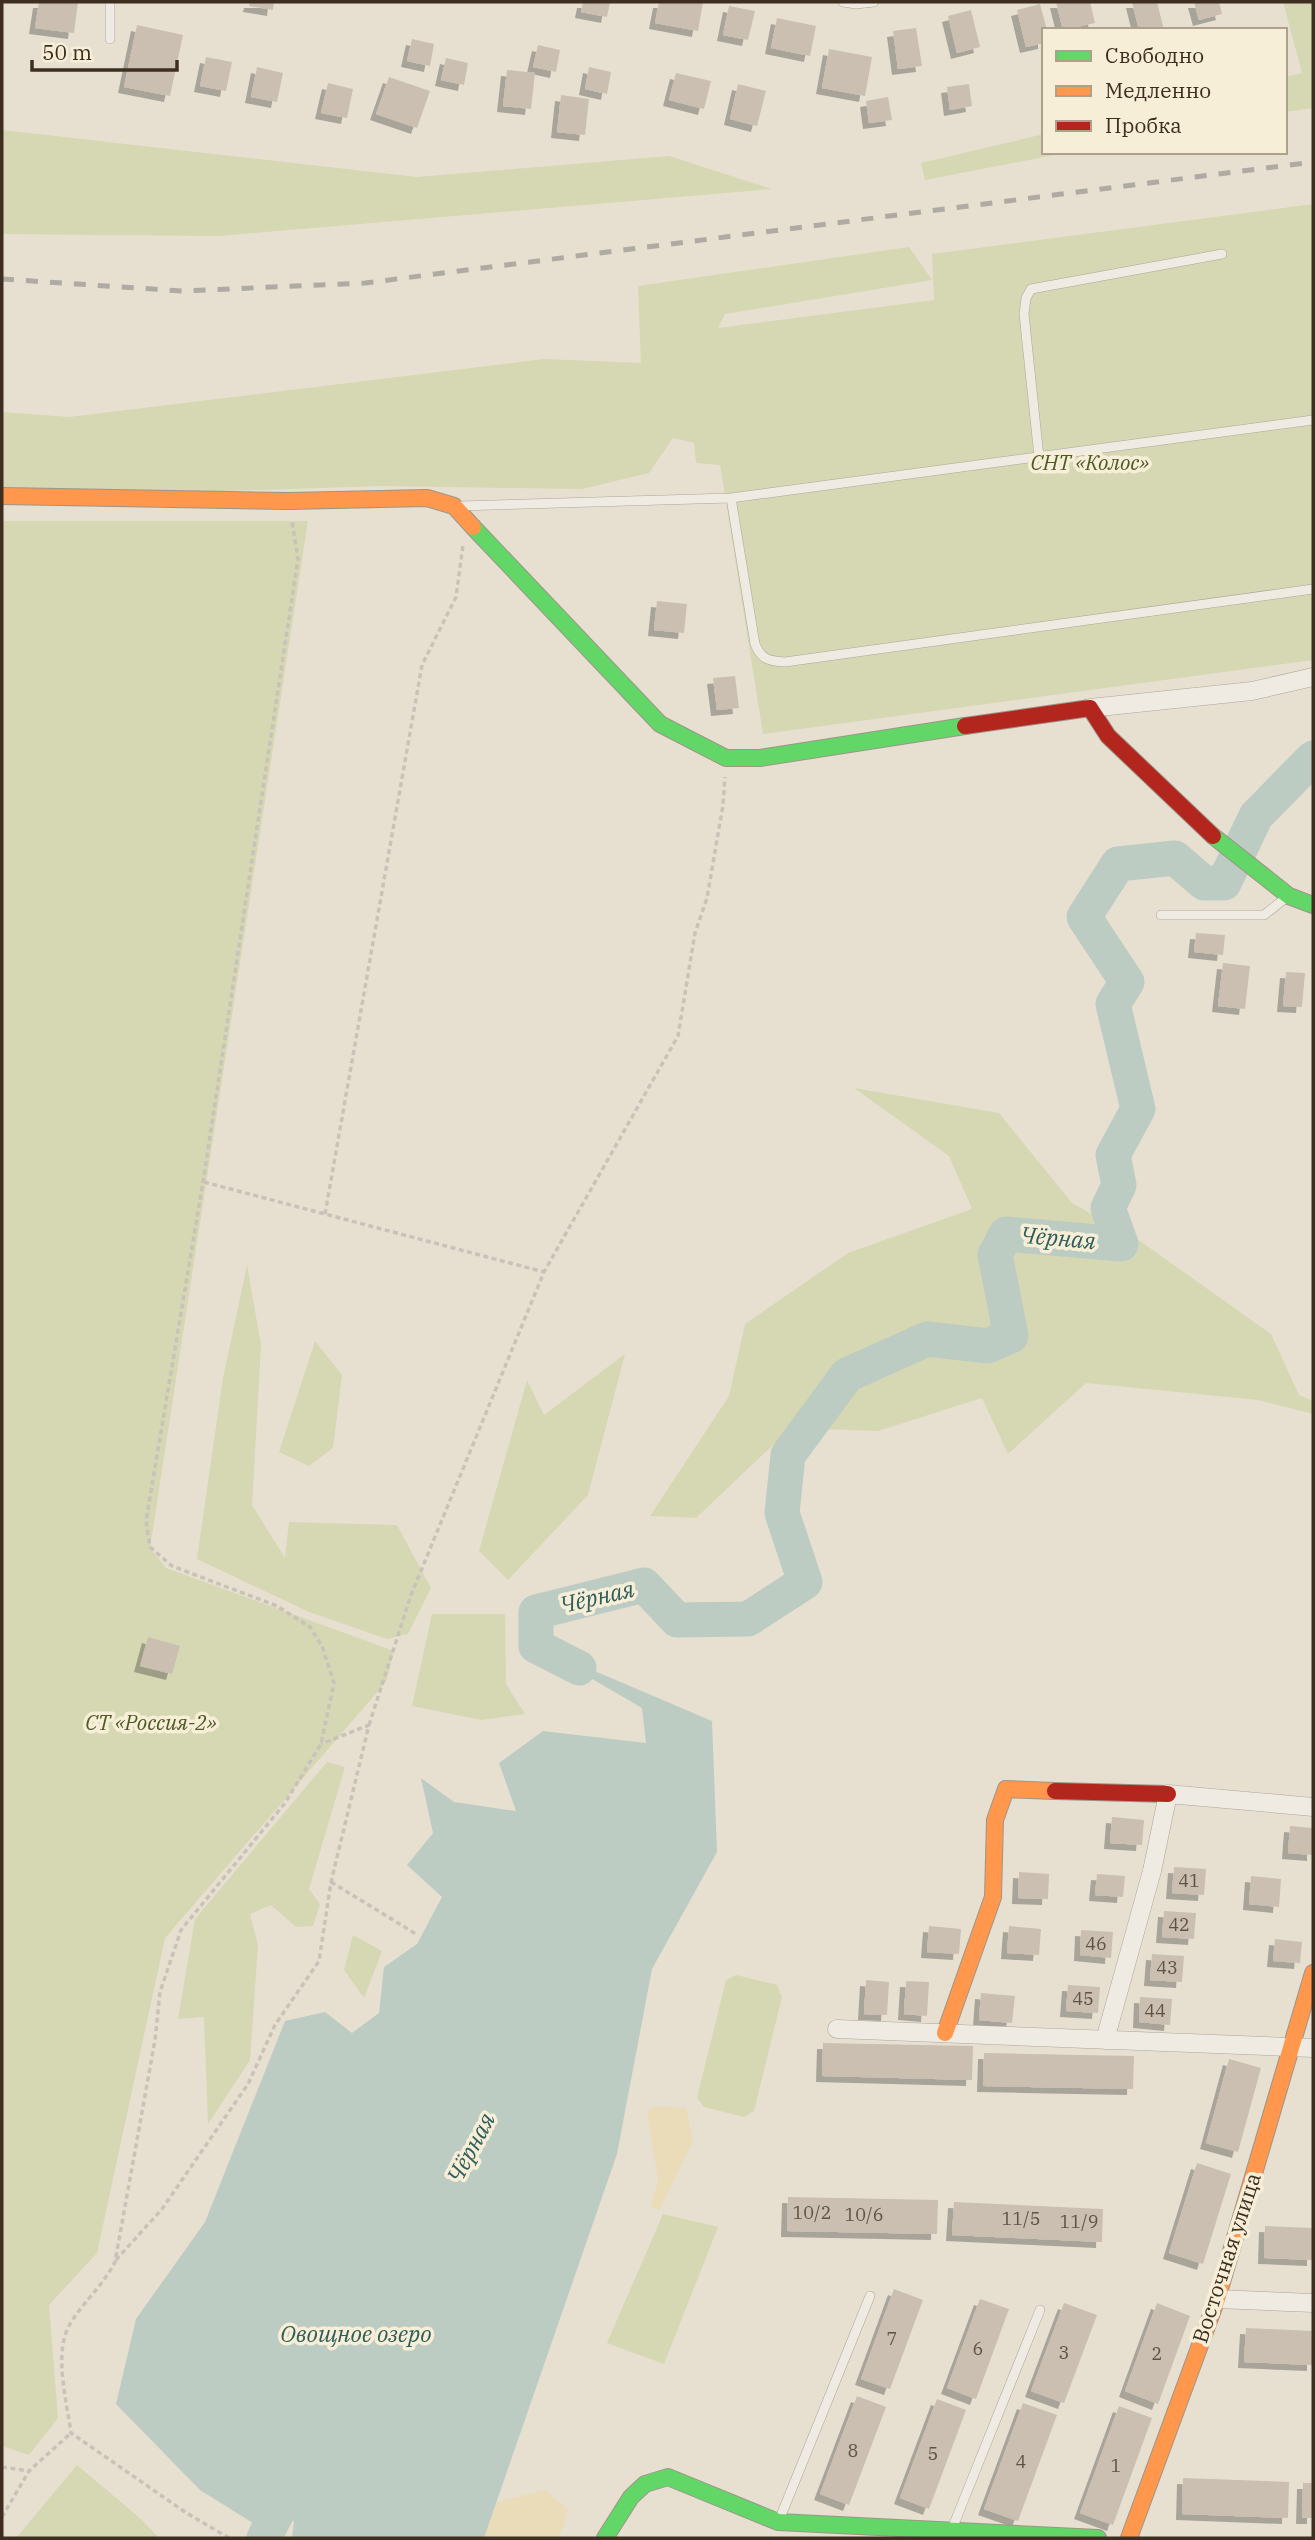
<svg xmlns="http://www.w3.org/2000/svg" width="1315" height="2540" viewBox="0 0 1315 2540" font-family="'IBM Plex Serif',serif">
  <defs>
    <filter id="shadow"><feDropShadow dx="-6" dy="6" stdDeviation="0" flood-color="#0004"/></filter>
  </defs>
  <rect width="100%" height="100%" fill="#e7e0d1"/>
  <!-- green -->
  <path fill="#d6d7b3" d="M1283,2h30v106l-28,4v-35l17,-4z
    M2,130l415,47 252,-21 103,33 -553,47 -217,-2z
    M1044,134v18h26l-145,28 -4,-17z
    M1313,204v456l-550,74 -43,-269 -24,-2 -2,-20 -21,-5 -24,35 -67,16 -202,-3 -243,8 -135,-7v-75l67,5 475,-58 97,4 -3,-77 271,-39 23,33 -207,34 -7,14 216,-28 -2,-46z
    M2,521h306l-158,1027 16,20 228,83 -8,31 -221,256 -68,315 -48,52 9,113 -29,37 -27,-9z
    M854,1088l145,25 73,90 68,38 131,93 28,61 14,6v13l-55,-14 -172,-17 -78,71 -26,-56 -104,33 -87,-3 -95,90 -46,-2 79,-120 16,-72 103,-71 124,-44 -23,-53z
    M247,1265l14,80 -9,160 33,53 4,-36 108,3 34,63 -23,46 -21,5 -78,-27 -112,-53 26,-181z
    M315,1341l27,34 -9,73 -24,18 -30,-14z
    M625,1354l-37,141 -80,85 -29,-29 48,-171 17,35z
    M432,1614h73l1,70 19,30 -44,6 -69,-14z
    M327,1762l18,5 -36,122 11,15 -7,22 -17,1 -25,-22 -21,9 8,31 -8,115 -42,64 -4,-107 -26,2 17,-100z
    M353,1935l29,16 -18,47 -20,-28z
    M736,1975l41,10 5,12 -28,114 -10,6 -40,-10 -7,-9 29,-118z
    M663,2214l55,13 -54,137 -57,-21z
    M77,2465l64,54 18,19h-143z"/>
  <!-- sand -->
  <path fill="#eadcb9" d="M655,2106l31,2 7,33 -33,69 -9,-4 7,-27 -11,-67z
    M545,2490l23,20 -9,28h-75l13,-36z"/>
  <!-- water -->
  <path fill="#bcccc2" d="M536,1646l176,75 5,131 -65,117 -35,185 -133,384h-192l2,-17 -11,-6 -16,17 -67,-42 -84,-86 20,-85 69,-97 80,-201 40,-9 27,21 27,-20 5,-46 33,-23 25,-47 -35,-32 26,-32 -12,-55 33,24 62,9 -17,-48 44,-32 103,12 -4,-35z"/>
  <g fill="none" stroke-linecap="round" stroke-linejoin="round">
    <!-- river -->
    <path stroke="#bcccc2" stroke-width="35" d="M579,1668l-43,-22v-34l108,-27 33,35 71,-1 57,-37 -23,-69 6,-58 59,-80 80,-36 61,7 23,-10 -16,-81 11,-21 115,10 -13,-36 11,-23 -6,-30 25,-46 -25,-105 14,-22 -43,-65 34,-53 57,-6 29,25h20l32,-67 57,-58
      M264,2538l25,-48"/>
  </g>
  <!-- building -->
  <path fill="#cbbfb2" filter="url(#shadow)" d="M39,2h39l-4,31 -39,-5z
    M250,2h24l-1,8 -24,-4z
    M583,2h27l-3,15 -26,-5z
    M659,2h44l-5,29 -43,-8z
    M1056,2h34l5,21 -32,7z
    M1132,2h25l7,28h-25z
    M1194,2h25l3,12 -23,6z
    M1040,4l7,26h-3v13l-18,4 -9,-37z
    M729,6l26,5 -7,29 -25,-5z
    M971,10l9,37 -23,6 -9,-37z
    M777,18l39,8 -6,30 -39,-8z
    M137,25l46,10 -13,61 -46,-9z
    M916,28l6,38 -24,3 -5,-38z
    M412,39l22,5 -4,22 -23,-5z
    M538,45l22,5 -4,22 -23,-5z
    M829,49l43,8 -7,39 -43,-8z
    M206,57l26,5 -6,29 -26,-5z
    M446,58l22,5 -4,22 -23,-5z
    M257,67l26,6 -6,29 -26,-5z
    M589,67l22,5 -4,22 -22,-5z
    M507,70l28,3 -4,36 -28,-3z
    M676,73l35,8 -7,28 -35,-9z
    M389,77l41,14 -13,37 -41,-14z
    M328,83l25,6 -6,29 -26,-5z
    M738,84l28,7 -9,35 -27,-7z
    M969,84l3,22 -22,4 -3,-23z
    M561,95l28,4 -4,36 -28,-3z
    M888,97l4,23 -23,3 -3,-22z
    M657,601l30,3 -3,29 -30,-3z
    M735,676l4,32 -22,2 -4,-32z
    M1196,933l29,2 -2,20 -29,-3z
    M1223,963l27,3 -5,43 -27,-3z
    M1286,972l19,1 -3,34 -19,-1z
    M148,1637l32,9 -8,28 -32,-8z
    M1112,1817l32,3 -2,25 -32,-2z
    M1290,1826l23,2v27l-25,-2z
    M1174,1867l32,2 -2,26 -32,-2z
    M1019,1872l30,2 -1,25 -30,-1z
    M1097,1874l28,2 -2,21 -28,-2z
    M1251,1876l30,3 -2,28 -30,-3z
    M1164,1911l32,2 -2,26 -32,-2z
    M929,1926l32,3 -2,25 -32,-2z
    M1009,1926l32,3 -2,26 -32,-2z
    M1081,1930l32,2 -2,26 -31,-3z
    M1275,1939l27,3 -2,21 -27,-2z
    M1152,1954l32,2 -2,26 -32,-2z
    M866,1980l23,2 -2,33 -23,-1z
    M906,1981l23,1 -2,34 -23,-2z
    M1068,1985l32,2 -2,26 -32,-2z
    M981,1993l34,3 -3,27 -33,-3z
    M1140,1997l32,2 -2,26 -31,-3z
    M823,2043l150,3 -1,34 -150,-4z
    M984,2053l150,3 -1,33 -150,-3z
    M1229,2059l32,9 -23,84 -32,-9z
    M1197,2163l34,11 -28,90 -34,-11z
    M788,2197l150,3 -1,34 -150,-3z
    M954,2202l149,7 -1,33 -150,-7z
    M1265,2226l48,2v32l-49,-2z
    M894,2289l29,11 -33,89 -29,-10z
    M980,2299l29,10 -33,90 -29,-11z
    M1064,2303l33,12 -33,88 -33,-12z
    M1157,2303l33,13 -32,88 -33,-13z
    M1246,2328l67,3v34l-69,-3z
    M857,2396l29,11 -37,98 -29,-11z
    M937,2399l29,11 -37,99 -29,-11z
    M1023,2403l34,12 -39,106 -34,-12z
    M1119,2406l33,12 -39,107 -33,-12z
    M1183,2478l106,4 -1,36 -106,-4z
    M1303,2483h10v35h-11z"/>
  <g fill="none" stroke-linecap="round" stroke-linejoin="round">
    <defs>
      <path id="lane" d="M843,2l13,2 18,-2
        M110,39v-37
        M1039,457l-15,-143 2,-16 5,-9 191,-35
        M731,498l24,146c6,15 13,17 30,18l528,-73
        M460,506l271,-8 582,-78
        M1161,915h103l23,-18
        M780,2518l90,-222
        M952,2529l88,-219"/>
      <path id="street" d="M1090,708l162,-17 61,-14
        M837,2029l476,19
        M1105,2040l47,-169 16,-77 145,13
        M1217,2299l96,4"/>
      <path id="fast" d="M473,527l187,197 66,34h34l205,-32
        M1213,836l76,60 24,9
        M605,2538l26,-41 14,-13 23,-7 110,45 320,16"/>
      <path id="slow" d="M2,496l287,5 138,-3 27,8 19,21
        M945,2033l48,-136 2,-77 11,-31 49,2
        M1129,2538l88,-239 96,-326"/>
      <path id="jam" d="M965,726l125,-18 18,28 105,100
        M1055,1791l113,3"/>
    </defs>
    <!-- lane casing -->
    <use href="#lane" stroke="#ada599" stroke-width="10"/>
    <!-- street casing -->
    <use href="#street" stroke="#ada599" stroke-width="19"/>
    <!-- fast casing -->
    <use href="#fast" stroke="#9c958a" stroke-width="18"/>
    <!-- slow casing -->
    <use href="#slow" stroke="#9c958a" stroke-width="18"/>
    <!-- jam casing -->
    <use href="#jam" stroke="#9c958a" stroke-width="18"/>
    <!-- path -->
    <path stroke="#c8c2b9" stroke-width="3.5" stroke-dasharray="5 3.5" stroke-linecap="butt" d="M204,1182l340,90
      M325,1214l97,-549 34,-68 7,-52
      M369,1725l42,-130 133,-323 134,-236 17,-103 12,-35 16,-93 2,-28
      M331,1882l85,52
      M116,2260l46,-51 86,-125 27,-59 44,-64 12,-79 38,-157 -48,19
      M2,2467l27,4
      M2,2517l27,-46 42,-38
      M229,2538l-44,-26 -114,-79c-4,-31 -18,-81 -1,-109 13,-22 32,-37 45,-62l40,-222 5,-48 21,-62 104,-127 36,-59 13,-61 -12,-37 -12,-19 -33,-21 -105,-40 -22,-19 -4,-26 57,-339 95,-623 -6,-38"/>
    <!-- lane -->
    <use href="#lane" stroke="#efebe3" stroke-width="9"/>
    <!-- street -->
    <use href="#street" stroke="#efebe3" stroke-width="18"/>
    <!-- fast -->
    <use href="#fast" stroke="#63d668" stroke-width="16"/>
    <!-- slow -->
    <use href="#slow" stroke="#ff974d" stroke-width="16"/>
    <!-- jam -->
    <use href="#jam" stroke="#b3261e" stroke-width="16"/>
    <!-- rail -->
    <path stroke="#afaaa2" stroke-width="5" stroke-dasharray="12 12" stroke-linecap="butt" d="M2,279l180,12 183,-8 948,-121"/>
  </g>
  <g text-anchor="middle" stroke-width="7" stroke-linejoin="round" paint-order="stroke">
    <!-- number labels -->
    <g font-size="18" fill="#605244">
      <text x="1189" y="1887">41</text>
      <text x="1179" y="1931">42</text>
      <text x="1096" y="1950">46</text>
      <text x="1167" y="1974">43</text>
      <text x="1083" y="2005">45</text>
      <text x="1155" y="2017">44</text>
      <text x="812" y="2219">10/2</text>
      <text x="864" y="2221">10/6</text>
      <text x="1021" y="2225">11/5</text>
      <text x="1079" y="2228">11/9</text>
      <text x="892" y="2345">7</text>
      <text x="978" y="2355">6</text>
      <text x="1064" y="2359">3</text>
      <text x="1157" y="2360">2</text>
      <text x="853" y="2457">8</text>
      <text x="933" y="2460">5</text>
      <text x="1021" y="2468">4</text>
      <text x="1116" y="2472">1</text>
    </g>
    <!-- park labels -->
    <g font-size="21" font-style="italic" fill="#4d5a26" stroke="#f7eed8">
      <text x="1090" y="470">СНТ «Колос»</text>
      <text x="151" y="1730">СТ «Россия-2»</text>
    </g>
    <!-- street labels -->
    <g font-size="21" fill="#3d2e20" stroke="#f7eed8">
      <text transform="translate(1227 2258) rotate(-72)" y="7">Восточная улица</text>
    </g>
    <!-- water labels -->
    <g font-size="23" font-style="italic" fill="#2f5d5a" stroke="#f7eed8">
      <text transform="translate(1058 1238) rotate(5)" y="8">Чёрная</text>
      <text transform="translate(597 1597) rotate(-13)" y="8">Чёрная</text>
      <text transform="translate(471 2148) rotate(-62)" y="8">Чёрная</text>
      <text x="356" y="2342">Овощное озеро</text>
    </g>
  </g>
  <!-- border -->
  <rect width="1315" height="2540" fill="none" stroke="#3d2e20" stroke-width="7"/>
  <!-- legend -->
  <rect x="1042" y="28" width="245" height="126" fill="#f7eed8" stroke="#ada18e" stroke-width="2"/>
  <rect x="1056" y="51" width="35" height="10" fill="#63d668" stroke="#ada18e" stroke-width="2"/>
  <text x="1105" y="63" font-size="21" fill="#3d2e20">Свободно</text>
  <rect x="1056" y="86" width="35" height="10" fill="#ff974d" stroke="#ada18e" stroke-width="2"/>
  <text x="1105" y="98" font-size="21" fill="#3d2e20">Медленно</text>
  <rect x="1056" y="121" width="35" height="10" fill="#b3261e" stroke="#ada18e" stroke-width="2"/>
  <text x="1105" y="133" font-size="21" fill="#3d2e20">Пробка</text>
  <!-- scale -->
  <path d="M32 60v10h145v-10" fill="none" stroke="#3d2e20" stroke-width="3.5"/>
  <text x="42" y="60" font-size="21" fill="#3d2e20" stroke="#f7eed8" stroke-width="5" paint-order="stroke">50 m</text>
</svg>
